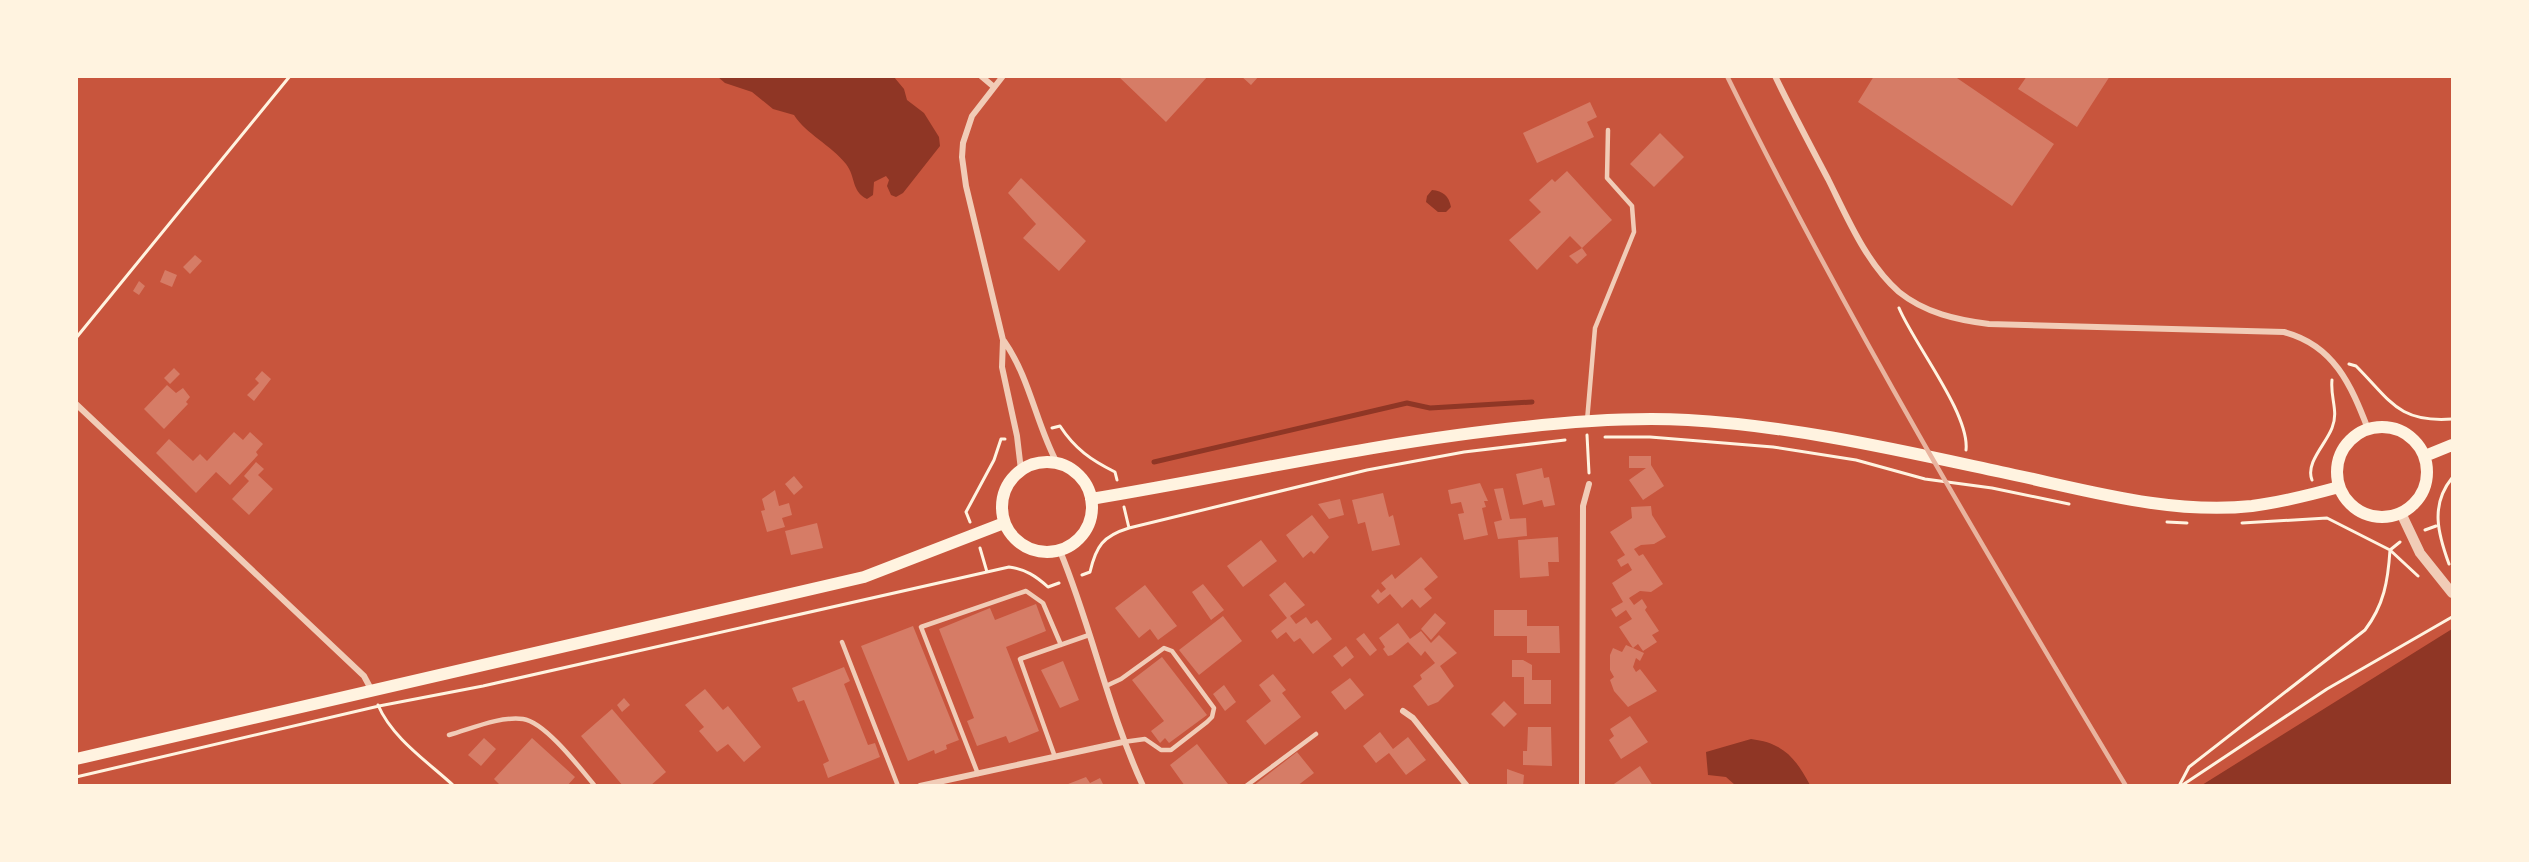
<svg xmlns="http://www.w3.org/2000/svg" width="2529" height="862" viewBox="0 0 2529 862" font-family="'DM Sans',sans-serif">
  <rect width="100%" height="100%" fill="#c8553d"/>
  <!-- water -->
  <path fill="#8f3625" d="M718,77h176l10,12 3,11 17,13 15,24 1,9 -37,47 -7,4 -5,-2 -4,-9 2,-6 -3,-4 -12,6 -1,13 -6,4c-16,-8 -11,-22 -21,-35 -15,-19 -40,-30 -52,-49l-21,-6 -21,-17 -27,-9z
    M1432,190c11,1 17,6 19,17l-5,5h-8l-12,-10 1,-6z
    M2452,629v156h-250z
    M1751,739c32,4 44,18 59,46h-75l-9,-8 -18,-2 -2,-23z"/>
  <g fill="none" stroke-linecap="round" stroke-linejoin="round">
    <!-- stream -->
    <path stroke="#8f3625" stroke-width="5" d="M1154,462l253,-59 23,5 102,-6"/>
  </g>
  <!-- building -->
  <path fill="#d67c66" d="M1118,76h90l-42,46z
    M1241,76h18l-8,9z
    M1874,76h80l100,68 -42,62 -154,-104z
    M2027,76h83l-33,51 -59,-38z
    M1590,102l7,15 -10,5 7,15 -57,26 -14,-30z
    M1660,133l24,24 -30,30 -24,-23z
    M1567,171l45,49 -30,28 -12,-12 -33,34 -28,-30 32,-28 -12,-12 23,-21 3,3z
    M1021,178l65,63 -27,30 -36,-33 13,-14 -28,-31z
    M1582,248l5,7 -10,9 -8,-8z
    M195,255l7,6 -12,13 -7,-7z
    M165,270l12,5 -5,12 -12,-5z
    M139,281l6,5 -6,9 -6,-4z
    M174,368l6,6 -10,10 -6,-6z
    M262,371l9,8 -17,22 -7,-6 12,-12 -4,-4z
    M167,385l9,8 7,-5 7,9 -4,5 2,2 -24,25 -20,-20z
    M234,432l9,8 7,-8 13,12 -7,8 2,3 -28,30 -14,-13 -20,21 -40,-40 13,-14 24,22 7,-7 7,7z
    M1629,456h22v9l13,21 -21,14 -14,-20 17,-12h-17z
    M256,462l8,7 -6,6 15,14 -24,26 -17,-16 17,-18 -5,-5z
    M1542,468l2,10 5,-1 6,28 -11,2 -2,-7 -19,5 -7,-31z
    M794,476l9,11 -9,8 -9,-11z
    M1480,483l8,18h-4l2,6 -4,1 6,27 -24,5 -6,-26 6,-1 -3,-11 -10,2 -3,-14z
    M1503,488l7,31 16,-1 1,18 -29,3 -4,-17 8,-2 -8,-31z
    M775,490l4,16 10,-3 3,12 -10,3 3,9 -18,5 -6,-21 4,-1 -3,-11z
    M1383,493l6,24 4,-2 7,30 -28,6 -7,-29 -7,2 -6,-24z
    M1340,499l4,16 -15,4 -11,-15z
    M1651,506l1,9 14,22 -12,7 -13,1 -7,4 5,7 4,-2 20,30 -12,8 -11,-1 -11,7 5,7 8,-6 5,8 -2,3 14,21 -7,4 5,7 -14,9 -5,-7 -5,4 11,5 -4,8 -4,-3 -3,9 3,5 4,-3 17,22 -29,16 -14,-16 -4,-11 4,-3 -4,-7v-15l3,-7 9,4 4,-7 7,3 -14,-21 13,-8 -6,-9 -10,7 -5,-8 12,-7 -11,-19 20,-13 -4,-7 -7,4 -4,-7 8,-5 -15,-23 22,-14 -1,-11z
    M1312,515l17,22 -15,17 -3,-3 -8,7 -17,-23z
    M817,523l6,25 -32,7 -6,-24z
    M1558,537l1,25h-11l1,14 -29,2 -2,-38z
    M1261,540l16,21 -34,26 -16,-21z
    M1421,557l17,20 -14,12 8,9 -12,10 -8,-9 -10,9 -12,-14 -12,10 -7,-8 7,-7 3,4 5,-4 -5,-6 11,-9 3,5z
    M1285,582l20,23 -15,11 6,8 10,-7 5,7 6,-4 15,19 -19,15 -13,-16 -6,4 -8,-10 -9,7 -6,-8 16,-13 -18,-23z
    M1203,584l21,26 -13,10 -19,-28z
    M1145,585l32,41 -19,14 -8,-11 -11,9 -24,-30z
    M1036,604l10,27 -40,16 33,84 -30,12 -3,-7 -29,10 -10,-25 7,-3 -35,-89 51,-21 5,12z
    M1494,610h33v16h32l1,27h-33v-17h-33z
    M1435,613l11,10 -15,17 -10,-11z
    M1223,616l19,25 -43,34 -20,-25z
    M1398,623l12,16 11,-8 10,12 8,-8 18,18 -17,13 14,20 -16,16 -10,4 -15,-20 9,-7 -2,-4 15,-12 -10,-12 -4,5 -13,-14 -16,13 -4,1 -5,-7 2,-2 -6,-9z
    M913,626l46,114 -13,5 1,4 -12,5 -1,-4 -26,11 -47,-115z
    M1364,633l13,17 -7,6 -14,-17z
    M1346,646l8,11 -12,10 -9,-11z
    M1162,657l45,58 -38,28 -4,-5 -5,5 -9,-12 13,-10 -32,-41z
    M1512,660h11l9,5v15h19v24h-27v-27h-12z
    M1063,661l16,39 -19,8 -19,-38z
    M844,667l6,14 -6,3 24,61 7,-2 5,14 -52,21 -5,-14 6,-3 -25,-61 -6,2 -6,-14z
    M1273,674l13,16 -4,3 19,24 -36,28 -19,-24 25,-20 -12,-16z
    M1350,678l14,17 -19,15 -14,-18z
    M1224,685l12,17 -11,9 -12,-17z
    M705,689l18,21 5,-4 33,41 -17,15 -16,-18 -11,8 -18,-21 5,-4 -19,-22z
    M624,698l6,7 -8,7 -5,-7z
    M1504,701l13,13 -13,13 -13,-13z
    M612,709l54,63 -16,14h-27l-42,-50z
    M1630,716l18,26 -27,17 -12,-19 5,-4 -4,-7z
    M1528,727h23l1,39 -29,-1v-14h4z
    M1380,732l13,17 15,-12 18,23 -20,15 -17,-22 -13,10 -13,-17z
    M484,738l12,11 -15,17 -13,-11z
    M532,738l43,39 -8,9h-66l-7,-7z
    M1197,744l31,40 -2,2h-41l-15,-21z
    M1297,752l17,21 -17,13h-44z
    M1640,766l13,20h-42z
    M1507,769l17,6 -1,11h-16z
    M1086,777l4,6 10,-5 4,8h-41z"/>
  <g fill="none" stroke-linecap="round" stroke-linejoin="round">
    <!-- path -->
    <path stroke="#fff3e0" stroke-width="3" d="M1899,308c15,36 71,106 67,142
      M76,338l214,-262
      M2349,364l7,2c34,34 42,57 96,53
      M1052,428l8,-2c15,23 31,34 55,46l2,8
      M1587,435l2,38
      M1605,437h45l123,10 83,13 69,19 67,9 77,16
      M2312,480c-7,-17 14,-36 20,-52 7,-17 -2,-30 0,-48
      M1124,507l5,21
      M970,522l-4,-10 28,-52 7,-21h4
      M2167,522l20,1
      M2242,523l85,-5 63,32 28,26
      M2425,530l11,-4
      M980,548l7,24
      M2449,564c-11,-30 -19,-59 3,-86
      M1082,575l8,-3c6,-26 13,-36 39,-44l238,-58 97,-18 101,-12
      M378,705c14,33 50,57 76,81
      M76,777l303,-71 104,-20 526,-119c16,2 27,9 39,20l11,-4
      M2179,786l10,-19 176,-137c19,-25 23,-49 25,-80l10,-8
      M2181,786l146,-97 125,-72"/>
    <!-- service -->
    <path stroke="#f1ccb7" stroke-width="4.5" d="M1587,421l8,-93 39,-96 -2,-26 -25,-28 1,-48
      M842,642l56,144
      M1106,686l15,-7 43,-31 8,3 42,57 -2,9 -5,5 -36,28h-10l-16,-11 -22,3
      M449,735c22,-6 50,-19 74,-16 22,3 57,49 72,67
      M1055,757l-35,-98 69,-24
      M978,774l-57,-147 105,-36 17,12 18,42
      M1246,786l70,-52"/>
    <!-- minor -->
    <path stroke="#f1ccb7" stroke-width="6" d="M981,76l13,11
      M1003,76l-31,40 -9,27 -1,14 4,29 37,154 -1,27 15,69 4,34
      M1775,76c17,35 35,69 53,103 19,38 38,84 71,113 26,21 58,28 90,32l295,8c50,13 67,53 84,97
      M1004,341c26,37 32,83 53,122
      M76,404l288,272 8,15
      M1060,551c32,77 48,159 83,235
      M1403,711l10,7 54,68
      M920,786l203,-44
      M1582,786l1,-280 6,-22"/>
    <!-- tertiary -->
    <path stroke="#f1ccb7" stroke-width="10" d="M2401,513l19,40 32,40"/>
    <!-- secondary -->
    <path stroke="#fff3e0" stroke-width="12" d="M2337 472a45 45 0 1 1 90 0a45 45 0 1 1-90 0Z
      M2425,456l27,-11
      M1002 507a45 45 0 1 1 90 0a45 45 0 1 1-90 0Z
      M1091,499c145,-24 287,-57 433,-72 54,-6 109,-10 164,-7 106,6 210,30 313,52 82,17 167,43 251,34 30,-4 58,-11 87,-19
      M76,759l788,-182 140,-54"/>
    <!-- rail -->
    <path stroke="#e9b49f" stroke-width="4.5" d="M1727,76c120,244 259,477 399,710"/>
  </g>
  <!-- border -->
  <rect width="2529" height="862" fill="none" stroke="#fff3e0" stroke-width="156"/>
</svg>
